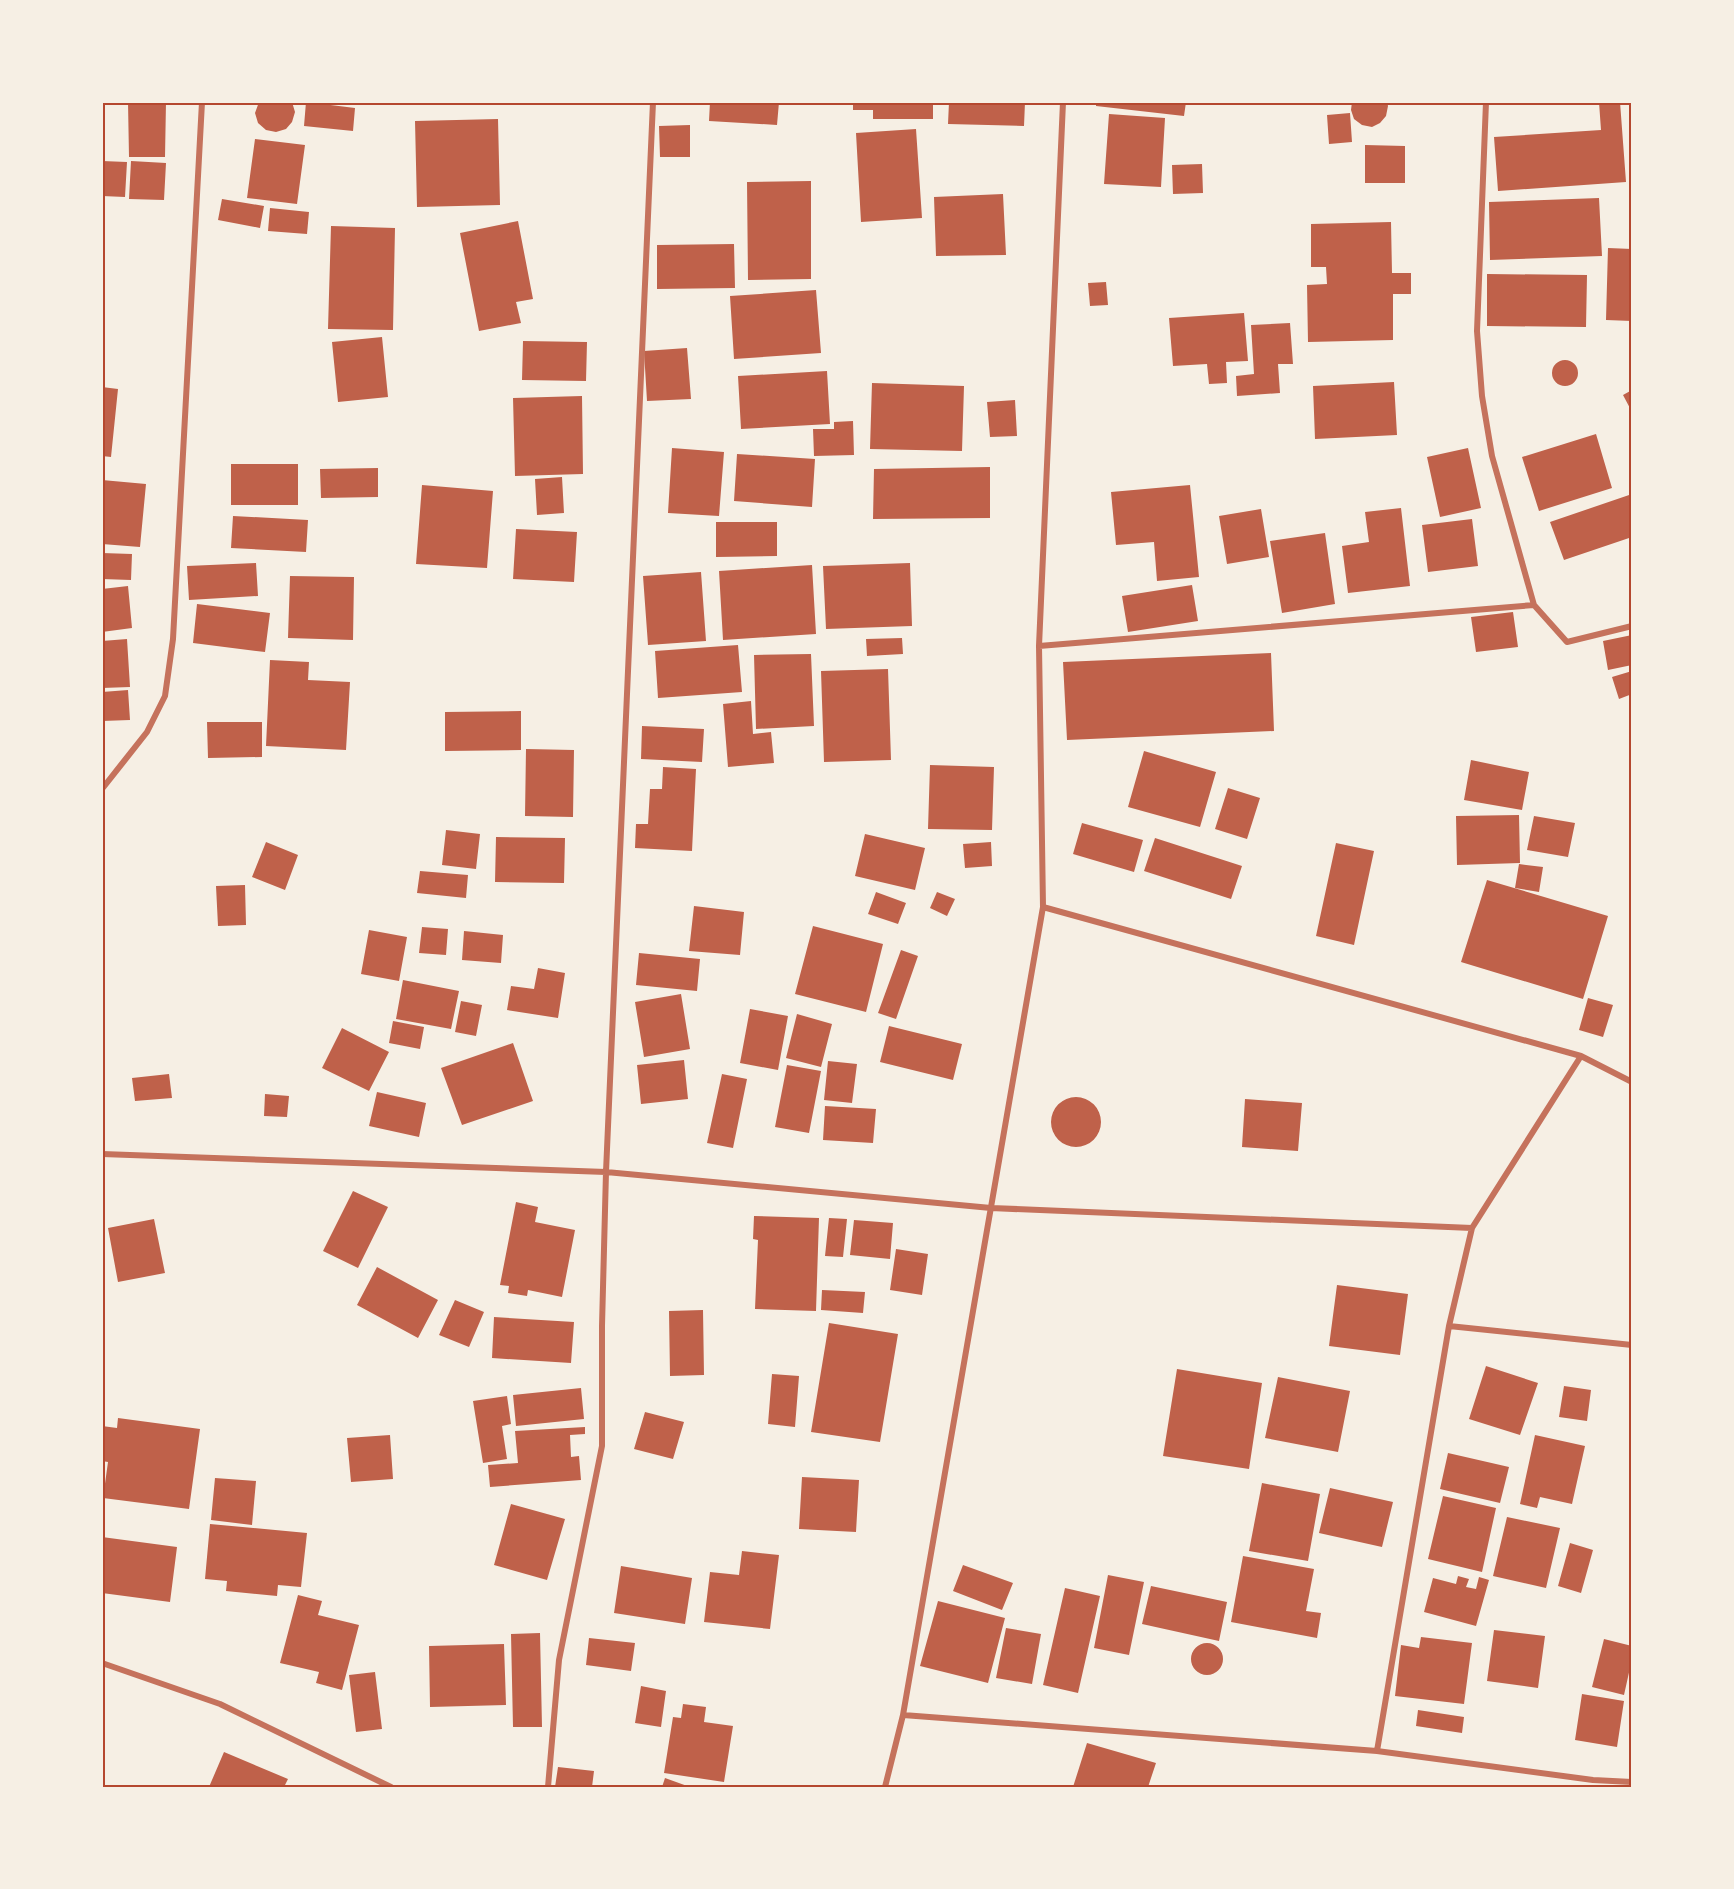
<svg xmlns="http://www.w3.org/2000/svg" width="1734" height="1889" viewBox="0 0 1734 1889" font-family="Rubik,sans-serif">
  <rect width="100%" height="100%" fill="#f6efe4"/>
  <!-- building -->
  <path fill="#bf614a" d="M128,102h38l-1,55h-36z
    M259,102h33l3,10 -3,10 -6,7 -10,3 -10,-2 -8,-7 -3,-10z
    M306,102l49,6 -2,23 -49,-5z
    M710,102h69l-2,23 -68,-4z
    M853,102h80v17h-60v-9h-20z
    M949,102h76l-1,24 -76,-2z
    M1096,102h90l-2,14 -88,-10z
    M1352,102h35l1,4 -2,10 -6,7 -8,4 -10,-2 -8,-6 -3,-9z
    M1599,102h21l6,80 -128,9 -4,-54 107,-7z
    M1350,113l2,29 -23,2 -2,-29z
    M1109,114l56,4 -4,69 -57,-3z
    M498,119l2,86 -83,2 -2,-86z
    M690,125v32h-30l-1,-31z
    M916,129l6,89 -61,4 -5,-89z
    M255,139l50,6 -8,59 -50,-6z
    M1365,145l40,1v37h-40z
    M102,161l25,1 -2,35 -23,-1z
    M131,161l35,2 -2,37 -35,-1z
    M1202,164l1,29 -30,1 -1,-29z
    M811,181v98l-63,1 -1,-98z
    M1003,194l3,61 -70,1 -2,-59z
    M1599,198l3,58 -112,4 -1,-58z
    M222,199l42,7 -4,22 -42,-8z
    M270,208l39,4 -2,22 -39,-3z
    M518,221l15,78 -17,3 5,21 -42,8 -19,-98z
    M1391,222l1,51h19v21h-18v46l-85,2 -1,-57 20,-1 -1,-17h-15v-43z
    M331,226l64,2 -2,102 -65,-1z
    M734,244l1,44 -78,1v-44z
    M1608,248l24,1v72l-26,-1z
    M1487,274l100,1 -1,52 -99,-1z
    M1106,282l2,23 -18,1 -2,-23z
    M816,290l5,63 -87,6 -4,-63z
    M1244,313l4,48 -22,1 1,21 -18,1 -2,-20 -34,2 -4,-48z
    M1290,323l3,41h-15l2,29 -43,3 -1,-20 18,-2 -3,-49z
    M382,337l6,60 -50,5 -6,-60z
    M523,341l64,1 -1,39 -64,-1z
    M687,348l4,51 -44,2 -3,-50z
    M1552 373a13 13 0 1 1 26 0a13 13 0 1 1-26 0Z
    M827,371l3,53 -89,5 -3,-53z
    M1394,382l3,53 -82,4 -2,-53z
    M872,383l92,3 -2,65 -92,-2z
    M102,387l16,2 -7,68 -9,-1z
    M1632,390v22l-9,-17z
    M582,396l1,78 -68,2 -2,-78z
    M1015,400l2,36 -27,1 -3,-35z
    M853,421l1,34 -40,1 -1,-27h21v-7z
    M1596,434l16,54 -73,23 -17,-54z
    M672,448l52,4 -5,64 -51,-3z
    M1468,448l13,60 -41,9 -13,-60z
    M737,454l78,5 -3,48 -78,-6z
    M231,464h67v41h-67z
    M990,467v51l-117,1 1,-50z
    M378,468v29l-57,1 -1,-29z
    M562,477l2,36 -27,2 -2,-36z
    M102,480l44,4 -6,63 -38,-3z
    M422,485l71,6 -6,77 -71,-4z
    M1190,485l9,92 -42,4 -3,-39 -38,3 -5,-53z
    M1632,494v43l-68,23 -14,-38z
    M1401,508l9,78 -62,7 -6,-47 27,-4 -4,-30z
    M1261,509l8,48 -42,7 -8,-48z
    M233,516l75,4 -2,32 -75,-4z
    M1472,519l6,47 -50,6 -6,-47z
    M716,522h61v34l-61,1z
    M516,529l61,3 -3,50 -61,-3z
    M1325,533l10,71 -53,9 -12,-72z
    M102,553l30,1 -1,26 -29,-1z
    M256,563l2,33 -69,4 -2,-34z
    M910,563l2,63 -86,3 -3,-63z
    M812,565l4,69 -93,6 -4,-69z
    M701,572l5,69 -58,4 -5,-69z
    M290,576l64,1 -1,63 -65,-2z
    M1192,585l6,36 -70,11 -6,-36z
    M128,586l4,42 -30,4v-43z
    M197,604l73,9 -5,39 -72,-9z
    M1513,612l5,35 -42,5 -5,-35z
    M1632,635v30l-24,5 -5,-29z
    M902,638l1,16 -36,2 -1,-17z
    M127,639l3,48 -28,1v-47z
    M738,645l4,47 -84,6 -3,-47z
    M1271,653l3,78 -207,9 -4,-78z
    M811,654l3,72 -58,3 -2,-74z
    M270,660l39,2 -1,18 42,2 -4,68 -80,-4z
    M888,669l3,91 -67,2 -3,-91z
    M1632,671v23l-13,5 -7,-22z
    M128,690l2,30 -28,1v-29z
    M751,701l2,33 18,-2 3,31 -46,4 -5,-63z
    M521,711v39l-76,1v-39z
    M207,722h55v35l-54,1z
    M642,726l62,3 -2,33 -61,-3z
    M526,749l48,1 -1,67 -48,-1z
    M1144,751l72,21 -16,55 -72,-20z
    M1471,760l58,12 -7,38 -58,-10z
    M930,765l64,2 -2,63 -64,-1z
    M663,767l33,2 -4,82 -57,-3 1,-24h12l2,-35h12z
    M1228,788l32,10 -13,41 -32,-10z
    M1519,815l1,48 -63,2 -1,-49z
    M1534,816l41,7 -7,34 -41,-7z
    M1082,823l61,17 -9,32 -61,-18z
    M446,830l34,4 -4,35 -34,-4z
    M865,834l60,14 -10,42 -60,-14z
    M496,837l69,1 -1,45 -69,-1z
    M1155,838l87,28 -11,33 -87,-28z
    M266,842l32,13 -13,35 -33,-13z
    M991,842l1,24 -27,2 -2,-24z
    M1336,843l38,8 -20,94 -38,-9z
    M1519,864l24,3 -4,25 -24,-4z
    M420,871l48,4 -2,23 -49,-5z
    M1487,880l121,36 -25,83 -122,-37z
    M245,885l1,40 -28,1 -2,-40z
    M876,892l30,11 -8,21 -30,-10z
    M937,892l18,7 -8,17 -17,-8z
    M694,906l50,6 -4,43 -51,-4z
    M813,926l70,18 -17,68 -71,-18z
    M422,927l26,2 -2,26 -27,-2z
    M369,930l38,7 -8,44 -38,-7z
    M464,931l39,4 -2,28 -39,-3z
    M901,950l17,6 -22,63 -18,-6z
    M639,953l61,6 -3,32 -61,-6z
    M538,968l27,5 -7,45 -51,-8 4,-24 23,3z
    M403,980l56,11 -8,38 -55,-10z
    M681,994l9,55 -46,8 -9,-55z
    M1588,998l25,7 -10,32 -24,-7z
    M461,1001l21,4 -6,31 -21,-4z
    M750,1009l38,7 -10,54 -38,-7z
    M797,1014l35,10 -11,43 -35,-9z
    M393,1021l31,6 -4,22 -31,-6z
    M889,1026l73,18 -9,36 -73,-18z
    M342,1028l47,24 -20,39 -47,-23z
    M513,1043l20,58 -71,24 -21,-57z
    M684,1060l4,39 -47,5 -4,-39z
    M828,1061l29,3 -5,39 -28,-3z
    M787,1065l34,6 -12,62 -34,-6z
    M169,1074l3,24 -37,3 -3,-23z
    M722,1074l25,5 -14,69 -26,-5z
    M377,1092l49,11 -7,34 -50,-11z
    M265,1094l24,2 -2,21 -23,-1z
    M1051 1122a25 25 0 1 1 50 0a25 25 0 1 1-50 0Z
    M1245,1099l57,4 -4,48 -56,-4z
    M825,1106l51,3 -3,34 -50,-3z
    M353,1191l35,16 -30,61 -35,-17z
    M516,1202l22,5 -3,15 40,8 -13,67 -34,-7 -1,6 -19,-3 1,-7 -9,-1z
    M754,1216l65,2 -3,93 -61,-2 3,-69 -5,-1z
    M829,1218l18,1 -4,38 -18,-1z
    M154,1219l11,54 -47,9 -10,-54z
    M854,1220l39,3 -3,36 -40,-4z
    M896,1249l32,5 -6,41 -32,-5z
    M377,1267l61,33 -20,38 -61,-33z
    M1337,1285l71,9 -8,61 -71,-9z
    M822,1290l43,2 -2,21 -42,-3z
    M455,1300l29,12 -15,35 -30,-12z
    M703,1310l1,65 -34,1 -1,-65z
    M494,1317l80,5 -3,41 -79,-5z
    M829,1323l69,11 -18,108 -69,-10z
    M1486,1366l52,17 -18,52 -51,-16z
    M1177,1369l85,14 -13,86 -86,-13z
    M772,1374l27,2 -4,51 -27,-3z
    M1278,1377l72,14 -12,61 -73,-14z
    M1564,1386l27,4 -4,31 -28,-4z
    M581,1388l3,31 -68,7 -3,-31z
    M507,1396l4,28 -9,2 5,33 -24,4 -10,-62z
    M645,1412l39,10 -11,37 -39,-10z
    M118,1418l82,11 -11,80 -86,-11 5,-36 -6,-1v-35l15,2z
    M585,1427v7l-15,1 1,22 8,-1 2,24 -91,7 -2,-22 30,-2 -3,-32z
    M390,1435l3,44 -42,3 -4,-44z
    M1535,1435l50,11 -13,58 -32,-7 -3,11 -17,-4z
    M1448,1453l61,14 -9,36 -60,-14z
    M802,1477l57,3 -3,52 -57,-3z
    M215,1478l41,3 -4,44 -41,-5z
    M1262,1483l58,11 -12,67 -59,-10z
    M1330,1488l63,14 -11,45 -63,-14z
    M1443,1496l53,12 -14,64 -54,-13z
    M511,1504l54,15 -18,61 -53,-15z
    M1507,1517l53,11 -14,60 -53,-12z
    M210,1524l97,9 -6,54 -23,-2 -1,11 -51,-5 1,-10 -22,-2z
    M102,1537l75,10 -7,55 -68,-9z
    M1570,1543l23,7 -12,43 -23,-7z
    M742,1551l37,4 -9,74 -66,-7 6,-50 29,3z
    M1243,1556l71,13 -8,42 15,2 -4,25 -86,-16z
    M963,1565l50,18 -11,27 -49,-19z
    M621,1566l71,12 -7,46 -71,-11z
    M1108,1575l36,7 -15,73 -35,-7z
    M1458,1576l11,3 -3,8 10,2 3,-12 10,3 -13,46 -52,-14 9,-34 23,6z
    M1151,1586l76,16 -8,39 -77,-17z
    M1065,1588l35,8 -22,97 -35,-8z
    M298,1595l24,6 -4,14 41,10 -17,65 -26,-7 3,-11 -39,-9z
    M938,1601l67,17 -17,65 -68,-17z
    M1006,1628l35,6 -9,50 -36,-6z
    M1494,1630l51,6 -7,52 -51,-7z
    M540,1633l2,94h-29l-2,-93z
    M1421,1637l51,6 -8,61 -69,-8 6,-51 18,3z
    M589,1638l46,5 -4,28 -45,-6z
    M1604,1639l28,7v13l-8,36 -32,-8z
    M1191 1659a16 16 0 1 1 32 0a16 16 0 1 1-32 0Z
    M504,1644l2,61 -76,2 -1,-61z
    M375,1672l7,57 -26,3 -7,-57z
    M641,1686l25,5 -5,36 -26,-4z
    M1582,1694l42,7 -7,46 -42,-7z
    M683,1704l23,3 -2,15 29,4 -9,56 -60,-9 9,-56 8,1z
    M1418,1710l46,7 -2,16 -46,-7z
    M1087,1743l69,20 -8,24h-75z
    M224,1752l64,27 -4,8h-75z
    M558,1767l36,4 -2,16h-37z
    M665,1778l25,9h-28z"/>
  <g fill="none" stroke-linecap="round" stroke-linejoin="round">
    <!-- minor -->
    <path stroke="#c5725c" stroke-width="6" d="M1486,102l-9,229 5,65 10,60 42,149 33,37 65,-16
      M1039,646l495,-41
      M102,789l45,-57 18,-36 8,-57 29,-537
      M1043,907l538,149 51,26
      M102,1154l504,18 385,36 481,20
      M1449,1326l183,19
      M102,1663l118,41 171,83
      M903,1715l474,36 216,29 39,2
      M1377,1751l72,-425 23,-98 109,-172
      M548,1787l11,-127 43,-214v-120l4,-154 47,-1070
      M885,1787l18,-72 140,-808 -4,-261 24,-544"/>
  </g>
  <!-- border -->
  <rect width="1734" height="1889" fill="none" stroke="#f6efe4" stroke-width="207"/>
  <rect x="104" y="104" width="1526" height="1682" fill="none" stroke="#b5482f" stroke-width="2"/>
</svg>
